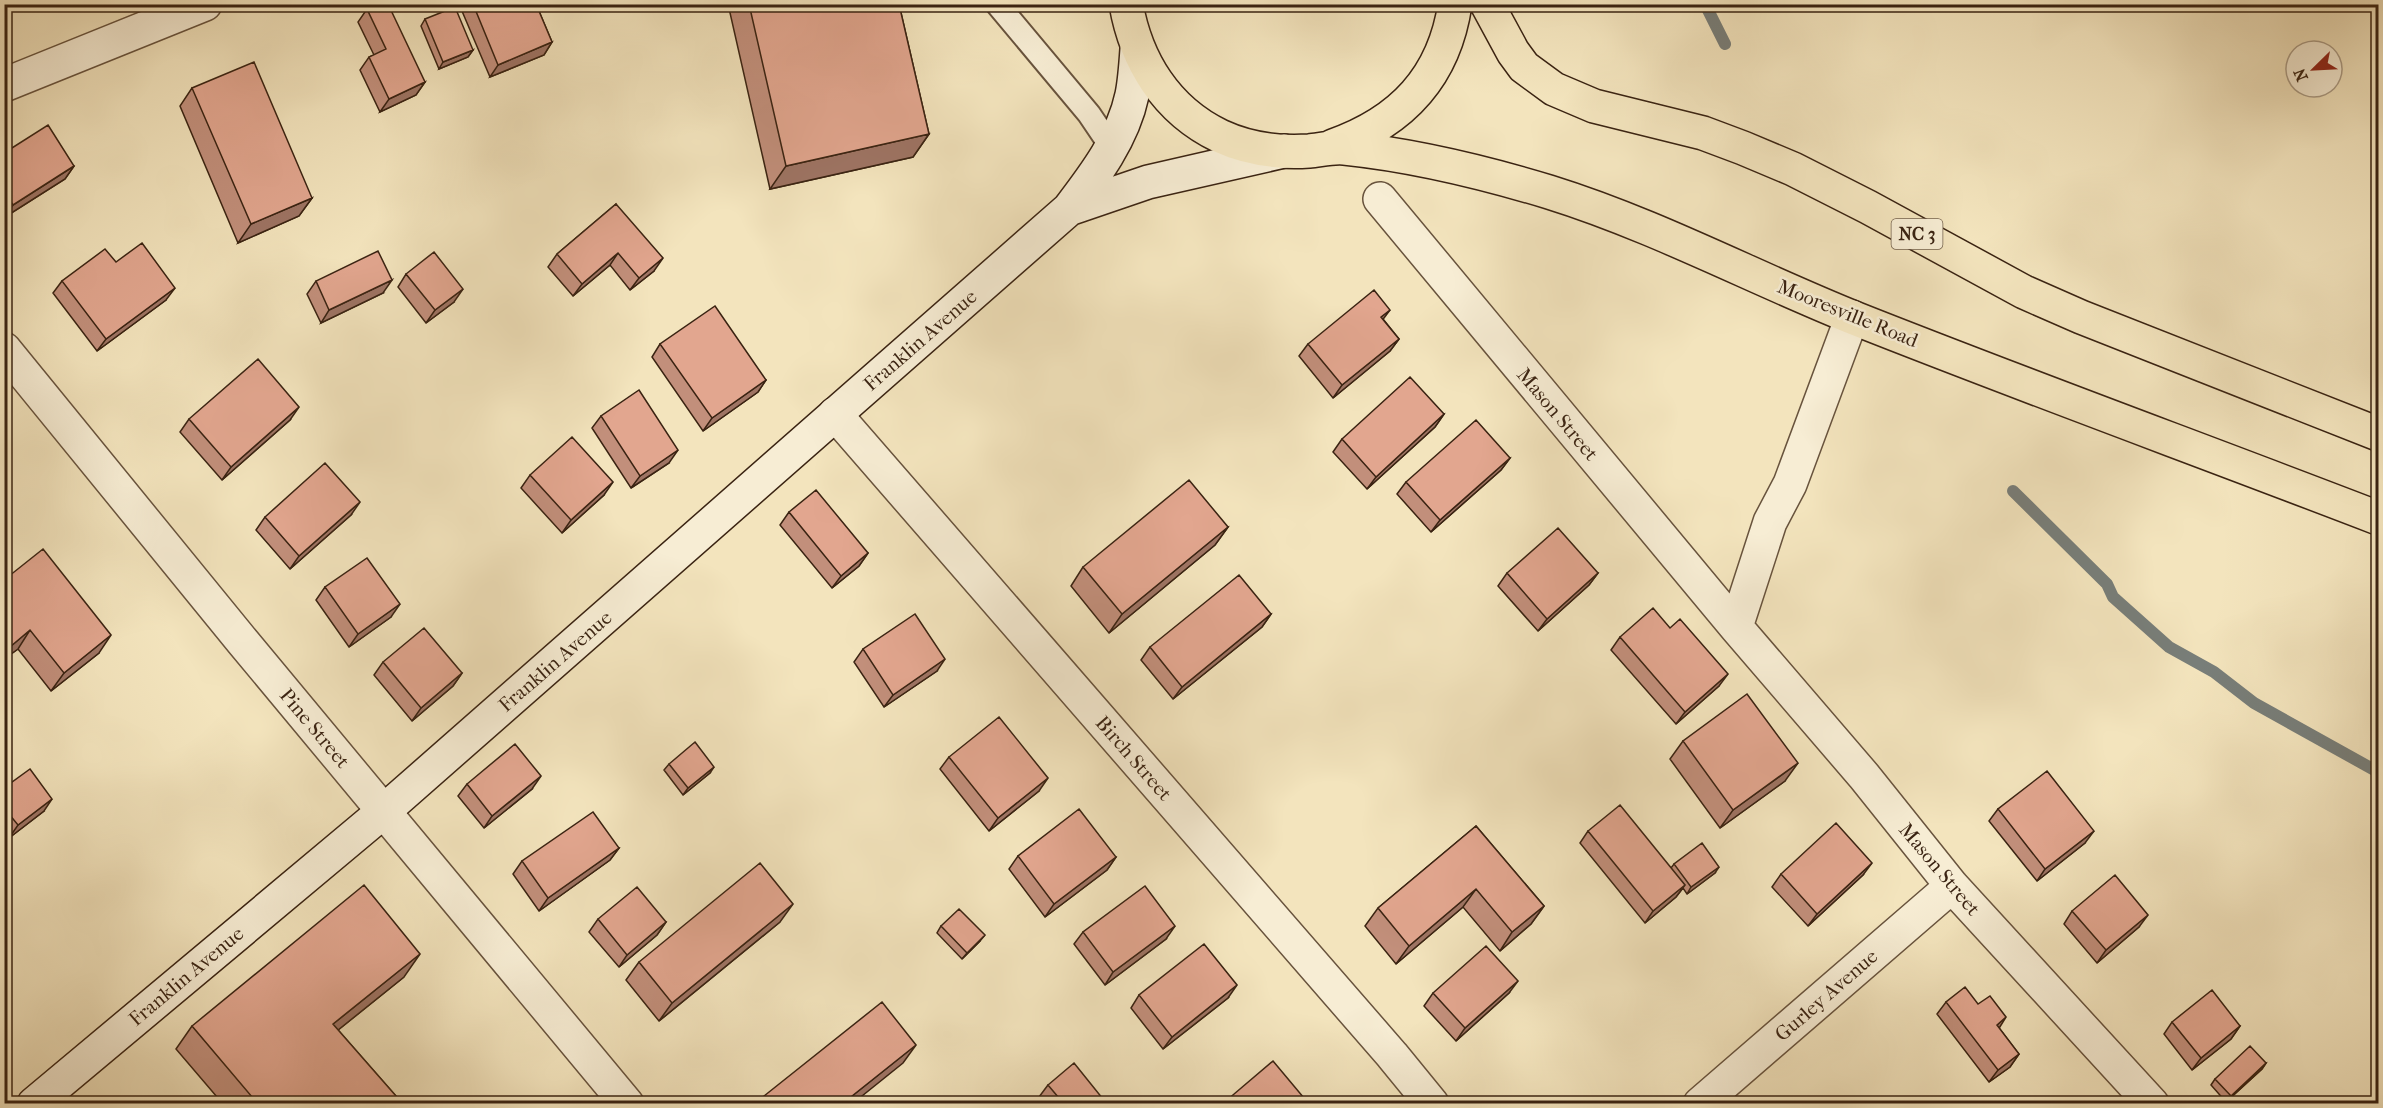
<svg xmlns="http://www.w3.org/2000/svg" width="2383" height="1108" viewBox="0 0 2383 1108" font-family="'IM FELL French Canon',serif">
  <rect width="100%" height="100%" fill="#f3e4bd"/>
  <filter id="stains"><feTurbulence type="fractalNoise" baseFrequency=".00333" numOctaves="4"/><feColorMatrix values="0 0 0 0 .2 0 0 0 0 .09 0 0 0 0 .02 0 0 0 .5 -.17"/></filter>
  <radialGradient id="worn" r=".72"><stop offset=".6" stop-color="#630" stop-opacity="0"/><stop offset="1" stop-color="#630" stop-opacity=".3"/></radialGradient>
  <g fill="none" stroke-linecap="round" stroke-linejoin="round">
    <!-- stream -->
    <path stroke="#787e79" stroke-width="12" d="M1705,4l20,40
      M2013,491l94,93 6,13 56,50 45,25 40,31 124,69"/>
    <defs>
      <path id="lane" d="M997,4l92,110 23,34"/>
      <path id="street" d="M4,85l201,-81
        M1380,199l356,428
        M1852,317l-62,167 -20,38 -34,105 128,149 88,110 200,218
        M4,349l239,293 384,462
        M835,414l557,641 40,49
        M1700,1104l252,-218"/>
      <path id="secondary" d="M1069,209l79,-27 136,-31
        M34,1104l350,-293 685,-602c26,-34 54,-71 63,-114 3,-15 4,-31 5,-46"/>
      <path id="primary" d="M1126,4c10,57 40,106 94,132 28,13 58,17 89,15 11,-1 23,-4 35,-3 68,7 139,24 205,44 106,33 203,85 305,126 174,69 350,133 524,200
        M1487,4l26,48 11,15 30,22 40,17 109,27 40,15 50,21 75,38 156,85 57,25 297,117
        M1333,146c68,-24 111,-68 122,-142"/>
    </defs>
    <!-- lane casing -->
    <use href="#lane" stroke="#68533d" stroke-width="26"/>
    <!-- street casing -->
    <use href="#street" stroke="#68533d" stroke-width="36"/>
    <!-- secondary casing -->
    <use href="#secondary" stroke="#3a2312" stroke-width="36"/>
    <!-- primary casing -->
    <use href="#primary" stroke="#3a2312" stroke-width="36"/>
    <!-- lane -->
    <use href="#lane" stroke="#f7edd4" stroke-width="22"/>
    <!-- street -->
    <use href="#street" stroke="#f7edd4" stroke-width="33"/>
    <!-- secondary -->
    <use href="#secondary" stroke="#f7edd4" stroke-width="33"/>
    <!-- primary -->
    <use href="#primary" stroke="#f3e4bd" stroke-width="33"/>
  </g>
  <!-- wall -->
  <path fill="#c28f7b" stroke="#3a2312" stroke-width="1.5" d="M459,4h77l16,38 -8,13 -54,22z
    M728,4h171l30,130 -16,23 -143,32z
    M367,9l58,73 -9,13 -36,17 -20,-42 9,-13 5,-2 -16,-33z
    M425,19l48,31 -5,7 -29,12 -18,-43z
    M192,88l120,110 -13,18 -61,27 -58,-137z
    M4,153l70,13 -9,13 -60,38z
    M616,204l38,67 -24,19 -20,-25 -37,31 -25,-29 9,-13z
    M116,262l50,38 -69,51 -44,-58 9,-12z
    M406,274l48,28 -28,21 -28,-36z
    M316,281l67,12 -62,30 -14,-29z
    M1383,319l16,20 -9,12 -57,47 -34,-42 9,-12z
    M660,344l106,36 -8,12 -55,39 -51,-74z
    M1444,414l-9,13 -68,62 -34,-37 9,-13z
    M601,416l68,47 -38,25 -39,-60z
    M189,419l101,1 -68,60 -42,-48z
    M1510,458l-9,12 -70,62 -34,-38 9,-12z
    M530,475l74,20 -42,38 -41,-45z
    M789,512l79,41 -9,13 -27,22 -52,-63z
    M351,515l-61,54 -34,-39 9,-13z
    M1228,527l-13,18 -106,88 -38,-47 12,-19z
    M1507,573h91l-9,12 -51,46 -40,-45z
    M4,580l95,73 -48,38 -33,-42 -14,10z
    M325,587l66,30 -42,30 -33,-47z
    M1271,614l-9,13 -89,72 -32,-39 9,-13z
    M1620,637l99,49 -43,38 -65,-74z
    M863,649l74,22 -53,36 -30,-45z
    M383,662l79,11 -9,13 -41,35 -38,-46z
    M1683,741l102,40 -65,47 -50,-69z
    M949,757l90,34 -50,40 -49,-62z
    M669,764l41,9 -27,22 -19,-25z
    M467,784l65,5 -48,39 -26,-32z
    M4,788l40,23 -35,27 -5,-6z
    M1998,809l87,34 -48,38 -48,-60z
    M1476,826l68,80 -13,18 -31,27 -37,-44 -67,57 -31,-38 13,-18z
    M1588,831l83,37 3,-4 41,9 -28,21 -4,-6 -7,9 -31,26 -65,-80z
    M619,848l-9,12 -71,51 -26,-37 9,-13z
    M1018,856l98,1 -9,13 -62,47 -36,-48z
    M1781,874l82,1 -55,51 -36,-39z
    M2072,911l67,16 -42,36 -33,-39z
    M598,919l68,3 -9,13 -38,32 -30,-35z
    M780,922l-121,99 -33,-41 13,-18z
    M941,926l39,15 -18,18 -25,-26z
    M1083,932l83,7 -61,46 -31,-41z
    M404,977l-66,53 65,74h-180l-47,-55 16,-23z
    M1433,993h76l-53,48 -32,-35z
    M1139,995l89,3 -65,51 -32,-41z
    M1946,1002l32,2 21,24 20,26 -9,13 -21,15 -52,-68z
    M2172,1022l68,4 -9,13 -39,31 -28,-36z
    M2266,1063l-4,6 -36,33 -15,-17 4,-6z
    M1048,1085l59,19h-62l-6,-7z"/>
  <!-- shaded-wall -->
  <path fill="#9e7464" stroke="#3a2312" stroke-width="1.5" d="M552,42l-8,13 -54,22 8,-12z
    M473,50l-5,7 -29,12 4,-7z
    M425,82l-9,13 -36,17 9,-13z
    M929,134l-16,23 -143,32 16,-23z
    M74,166l-9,13 -60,38 8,-12z
    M312,198l-13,18 -61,27 13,-19z
    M618,253l-8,12 -37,31 9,-12z
    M663,258l-9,13 -24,19 9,-12z
    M392,280l-9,13 -62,30 8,-13z
    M175,288l-9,12 -69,51 9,-12z
    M463,289l-9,13 -28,21 9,-13z
    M1390,310l-9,12v-5z
    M1399,339l-9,12 -57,47 9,-13z
    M766,380l-8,12 -55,39 9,-13z
    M299,407l-9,13 -68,60 9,-13z
    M1444,414l-9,13 -68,62 9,-12z
    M678,450l-9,13 -38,25 9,-12z
    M1510,458l-9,12 -70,62 9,-12z
    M613,482l-9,13 -42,38 9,-13z
    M360,502l-9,13 -61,54 9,-13z
    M1228,527l-13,18 -106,88 13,-19z
    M868,553l-9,13 -27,22 9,-12z
    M1598,573l-9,12 -51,46 9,-12z
    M400,604l-9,13 -42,30 9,-13z
    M1271,614l-9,13 -89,72 9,-12z
    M30,630l-12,19 -14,10v-7z
    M111,635l-12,18 -48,38 13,-18z
    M945,659l-8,12 -53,36 9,-12z
    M462,673l-9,13 -41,35 9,-13z
    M1728,674l-9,12 -43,38 9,-12z
    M1798,763l-13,18 -65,47 13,-18z
    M714,767l-4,6 -27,22 5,-7z
    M541,776l-9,13 -48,39 8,-12z
    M1048,778l-9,13 -50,40 9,-13z
    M52,799l-8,12 -35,27 9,-13z
    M2094,831l-9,12 -48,38 8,-12z
    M619,848l-9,12 -71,51 9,-13z
    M1116,857l-9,13 -62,47 9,-13z
    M1872,863l-9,12 -55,51 9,-12z
    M1719,867l-4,6 -28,21 4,-7z
    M1685,885l-9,12 -31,26 8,-12z
    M1476,889l-13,18 -67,57 13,-18z
    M793,904l-13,18 -121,99 13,-18z
    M1544,906l-13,18 -31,27 12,-19z
    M2148,915l-9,12 -42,36 9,-13z
    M666,922l-9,13 -38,32 8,-12z
    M1175,926l-9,13 -61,46 8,-13z
    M985,935l-5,6 -18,18 5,-6z
    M420,954l-16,23 -87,70 16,-23z
    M1518,981l-9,12 -53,48 9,-13z
    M1237,985l-9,13 -65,51 9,-12z
    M2006,1017l-8,13 -1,-5z
    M2240,1026l-9,13 -39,31 9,-12z
    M916,1045l-13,18 -51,41h-10z
    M2019,1054l-9,13 -21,15 9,-12z
    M2266,1063l-4,6 -36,33 5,-6z"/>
  <!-- building -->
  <path fill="#e2a68f" stroke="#3a2312" stroke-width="1.5" d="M378,4h10l37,78 -36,17 -20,-42 17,-8 -19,-40z
    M473,4h63l16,38 -54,23z
    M749,4h150l30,130 -143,32z
    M455,7l18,43 -30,12 -18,-43z
    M254,62l58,136 -61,26 -59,-136z
    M48,125l26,41 -61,39 -9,-14v-38z
    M616,204l47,54 -24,20 -21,-25 -36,31 -25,-30z
    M142,243l33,45 -69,51 -44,-58 43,-32 11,13z
    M378,251l14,29 -63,30 -13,-29z
    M434,252l29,37 -28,21 -29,-36z
    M1374,290l16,20 -9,7 18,22 -57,46 -34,-41z
    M715,306l51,74 -54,38 -52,-74z
    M258,359l41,48 -68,60 -42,-48z
    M1410,377l34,37 -68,63 -34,-38z
    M639,390l39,60 -38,26 -39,-60z
    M1476,420l34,38 -70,62 -34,-38z
    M572,437l41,45 -42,38 -41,-45z
    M325,463l35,39 -61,54 -34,-39z
    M1189,480l39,47 -106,87 -39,-47z
    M816,490l52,63 -27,23 -52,-64z
    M1558,528l40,45 -51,46 -40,-46z
    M43,549l68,86 -47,38 -34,-43 -26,22v-72z
    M367,558l33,46 -42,30 -33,-47z
    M1239,575l32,39 -89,73 -32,-40z
    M1653,608l17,20 10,-9 48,55 -43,38 -65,-75z
    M915,614l30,45 -52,36 -30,-46z
    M424,628l38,45 -41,35 -38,-46z
    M1747,694l51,69 -65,47 -50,-69z
    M999,717l49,61 -50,40 -49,-61z
    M695,742l19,25 -26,21 -19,-24z
    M515,744l26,32 -49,40 -25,-32z
    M30,769l22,30 -34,26 -14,-17v-20z
    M2047,771l47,60 -49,38 -47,-60z
    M1620,805l65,80 -32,26 -65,-80z
    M1079,809l37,48 -62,47 -36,-48z
    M593,812l26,36 -71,50 -26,-37z
    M1836,823l36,40 -55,51 -36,-40z
    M1476,826l68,80 -32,26 -36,-43 -67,57 -31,-38z
    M1702,843l17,24 -28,20 -17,-23z
    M760,863l33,41 -121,99 -33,-41z
    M2115,875l33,40 -42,35 -34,-39z
    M364,885l56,69 -87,70 70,80h-145l-66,-78z
    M1145,886l30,40 -62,46 -30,-40z
    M637,887l29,35 -39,33 -29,-36z
    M959,909l26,26 -18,18 -26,-27z
    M1204,944l33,41 -65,52 -33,-42z
    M1486,946l32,35 -53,47 -32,-35z
    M1965,987l13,17 12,-8 16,21 -9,8 22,29 -21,16 -52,-68z
    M2212,990l28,36 -39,32 -29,-36z
    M882,1002l34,43 -74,59h-81l-2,-4z
    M2250,1046l16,17 -35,33 -16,-17z
    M1273,1061l36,43h-79l-3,-4z
    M1074,1063l33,41h-43l-16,-19z
    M880,1097l6,7h-12z"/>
  <g text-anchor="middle" stroke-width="5" stroke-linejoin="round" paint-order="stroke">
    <!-- shield labels -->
    <rect fill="#f7edd4" stroke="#73604c" stroke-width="1.5" x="1891.5" y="219" width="51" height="30" rx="4.5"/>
    <g font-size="18" font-weight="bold" fill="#3a2312">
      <text x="1917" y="240">NC 3</text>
    </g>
    <!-- street labels -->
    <g font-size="20" fill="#3a2312" stroke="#f7edd4">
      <text transform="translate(1848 313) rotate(22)" y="7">Mooresville Road</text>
      <text transform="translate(920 340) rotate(-41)" y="7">Franklin Avenue</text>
      <text transform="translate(1558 414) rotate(50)" y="7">Mason Street</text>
      <text transform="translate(555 661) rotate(-41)" y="7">Franklin Avenue</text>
      <text transform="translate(315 728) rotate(50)" y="7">Pine Street</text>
      <text transform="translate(1134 758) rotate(49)" y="7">Birch Street</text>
      <text transform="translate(1940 869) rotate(50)" y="7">Mason Street</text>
      <text transform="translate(186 976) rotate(-40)" y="7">Franklin Avenue</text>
      <text transform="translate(1826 995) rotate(-41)" y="7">Gurley Avenue</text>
    </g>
  </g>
  <!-- margin -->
  <rect width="2383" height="1108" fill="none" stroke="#f3e4bd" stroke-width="24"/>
  <rect x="6" y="6" width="2371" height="1096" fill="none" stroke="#3a2312" stroke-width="3"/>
  <rect x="12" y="12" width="2359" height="1084" fill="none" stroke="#3a2312" stroke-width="1.5"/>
  <!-- north arrow -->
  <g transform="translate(2314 69) rotate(246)"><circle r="28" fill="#f7edd4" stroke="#ab9c86" stroke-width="1.5"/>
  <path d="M0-4.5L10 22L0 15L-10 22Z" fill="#8f2418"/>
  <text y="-9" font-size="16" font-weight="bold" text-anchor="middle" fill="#3a2312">N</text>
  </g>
  <rect width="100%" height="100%" filter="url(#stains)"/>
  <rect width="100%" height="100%" fill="url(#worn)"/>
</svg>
